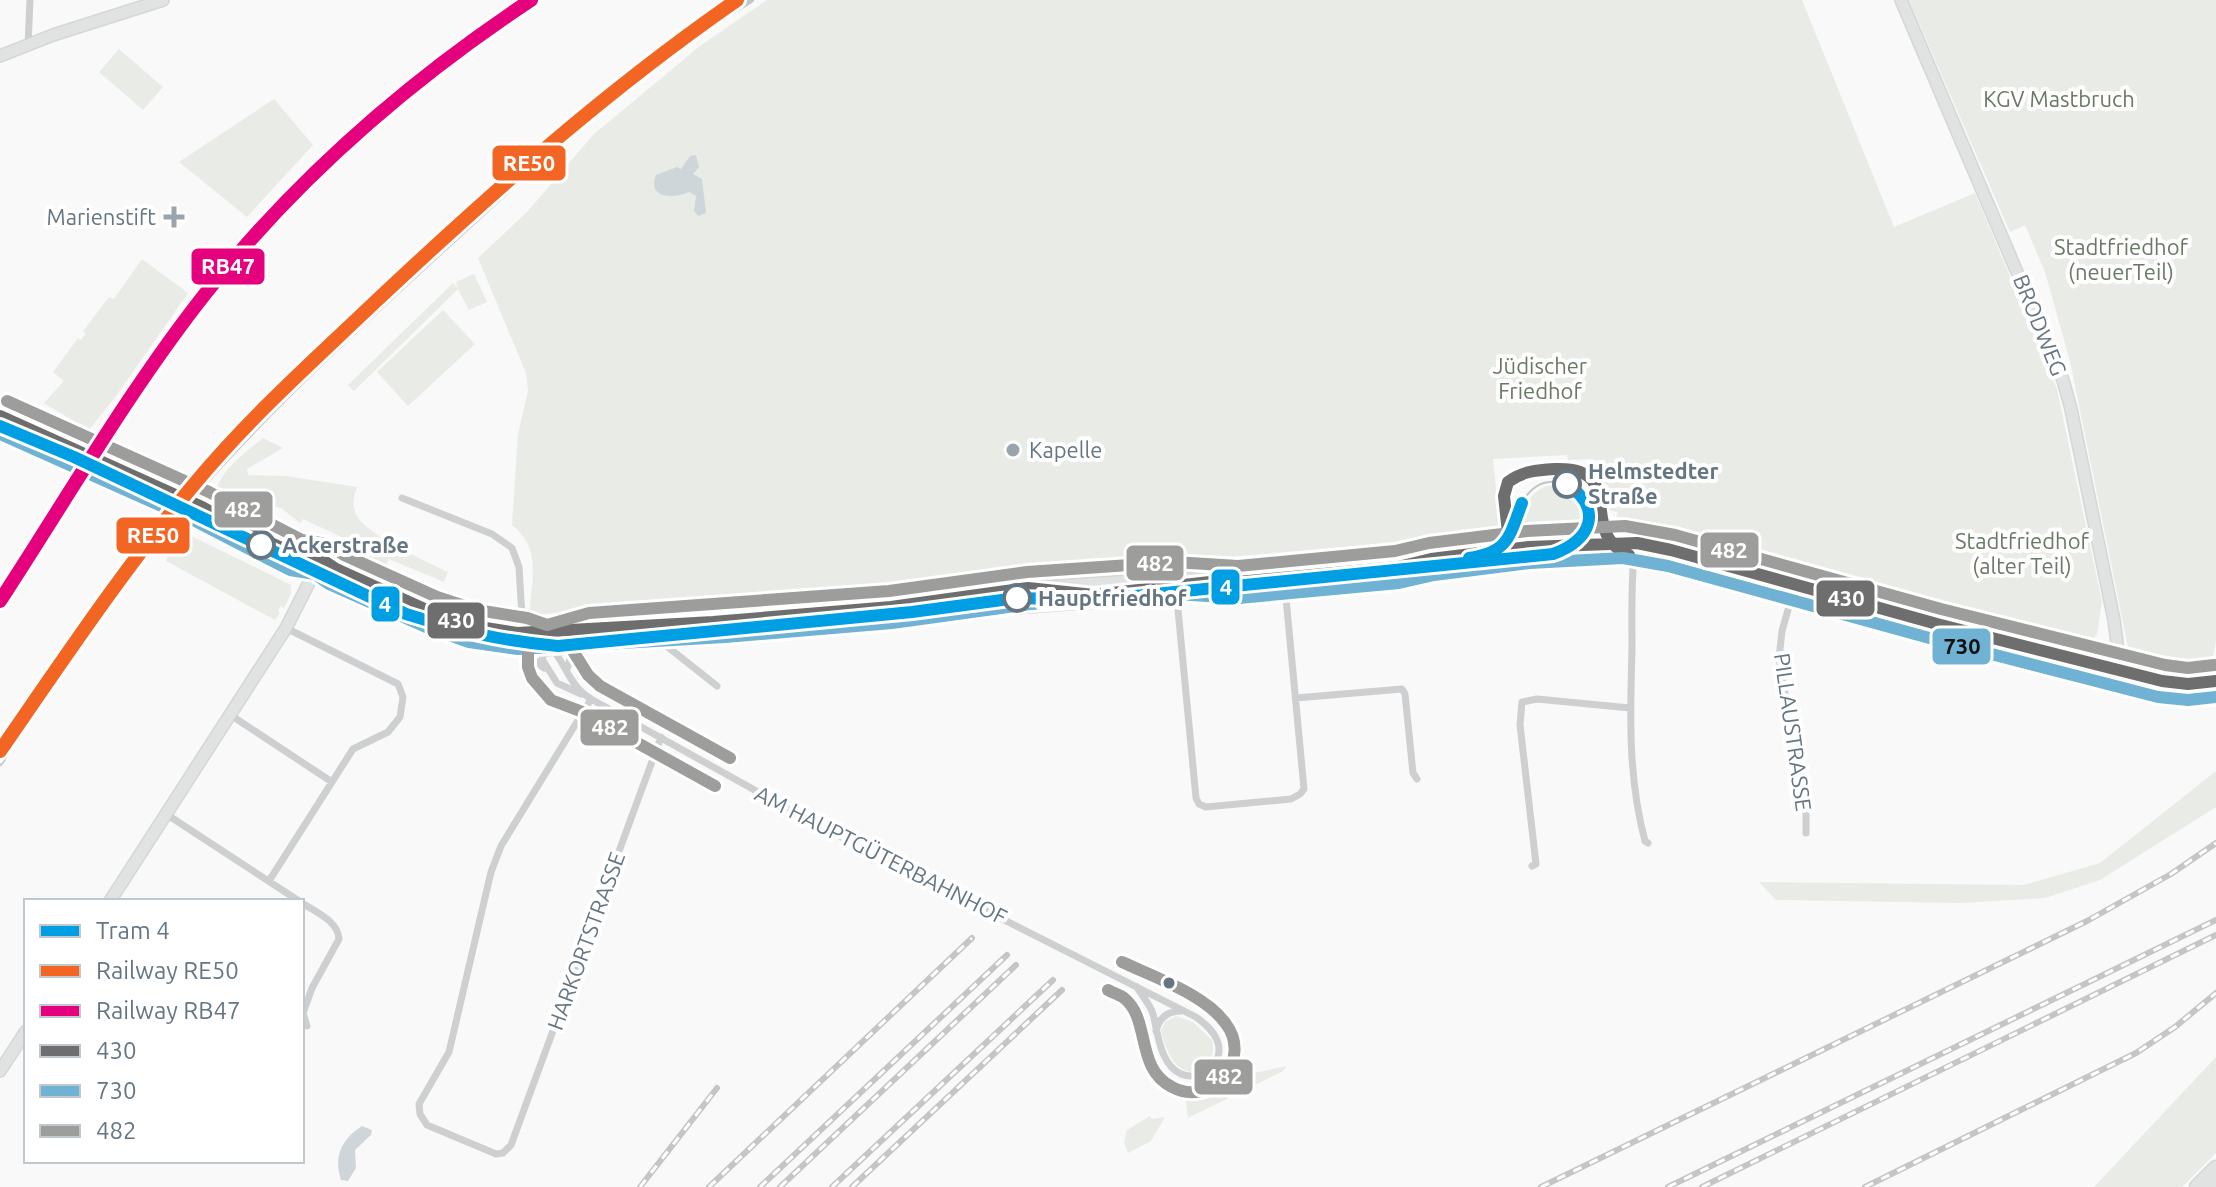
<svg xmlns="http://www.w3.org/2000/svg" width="2216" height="1187" viewBox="0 0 2216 1187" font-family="Ubuntu,sans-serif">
  <rect width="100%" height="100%" fill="#f9f9f9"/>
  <!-- green -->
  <path fill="#e8ebe6" d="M767,0h1035l92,227 81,-34 82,196 45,213 -5,33 -4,4 -47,-8 -384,-98 1,-5 -46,-11 1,-5 -9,-2 -9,-44 -4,1 -3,-8 -25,1 -1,-5 -74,4 7,70 -5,6h-3l-1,-8 -7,1 -6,7 -120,11 -825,69 -3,-6c2,-33 11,-61 -18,-84l6,-91 10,-43 -2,-18 -48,-115 50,-47 65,-76 107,-89z
    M1909,0h307v642l-5,23 -16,4 -8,-2 -1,3 -54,-14 -3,-4 -59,-291 -25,-89 -20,-47 -15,7z
    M119,49l44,38 -20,23 -44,-38z
    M274,99l39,46 -66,72 -68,-55z
    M142,259l46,34 -72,103 -27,34 -45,-27 20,-22 -11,-9 25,-34 3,2 5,-6 -3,-3 26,-34 5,2z
    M474,274l13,28 -18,8 -11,-21 -104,102 -6,-6 105,-102 5,5 -2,-6z
    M443,310l32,34 -67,62 -31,-34z
    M263,438l20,10 -36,21 1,6 38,1 71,11c-3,10 -6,19 0,29 10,19 70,46 91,56l-4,10 -55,-23 -6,12 -38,-18 5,-12 -47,-22 -3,4 -19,-15 -63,-13c-6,-19 31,-45 45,-57z
    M1546,486c28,-3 40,14 39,40l-68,6c4,-20 9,-36 29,-46z
    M179,530l112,55v9l-7,14 -4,-2 -2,5 2,2 -5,7 -109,-59z
    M2216,771v36l-116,73 -55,18 -84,5 -185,-3 -17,-18 265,3 76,-22z
    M1176,1016l17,6 19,18c6,20 -14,43 -34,26 -9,-8 -14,-24 -17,-35l4,-9z
    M2216,1057v96l-34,34h-88z
    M1287,1066l-4,5 -95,47 -2,-18 49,-23z
    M1150,1116l2,3 13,-2 -14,24 -23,12 -4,-11 3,-12z"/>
  <!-- water -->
  <path fill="#ced6d9" d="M696,155l3,12 -6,7 9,5 4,34 -8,3 -4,-5 2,-15 -7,-4c-16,7 -42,7 -33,-17l21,-8 4,2 9,-13z
    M362,1126l10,4 -1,5 -16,15 1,18 -8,13 -7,-1c-8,-24 1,-41 21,-54z"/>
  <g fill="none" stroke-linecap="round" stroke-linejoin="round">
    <!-- secondary-tunnel -->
    <path stroke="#d4d8dc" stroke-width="11" stroke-dasharray="11 5.5" stroke-linecap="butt" d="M78,450l124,57
      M73,461l123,57"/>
    <defs>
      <path id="secondary" d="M1901,0l162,380 8,29 43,211 3,23 -5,24
        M0,56l53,-21 110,-35
        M0,416l78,34
        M0,428l73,33
        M202,507l37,9 59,27 38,26 95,43 42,14 44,7 196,-11 178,-15 137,-19 147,-10 44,3
        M196,518l32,22 50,24 59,21 82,37 59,18 66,10 344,-33 207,-15 82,-8 61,-12 160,-15 69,2 162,-14 80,7
        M1703,560l234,64 225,57 26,3 28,-3
        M1407,565c24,-7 48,-8 73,-11 67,-10 136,-20 203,-1
        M110,901l176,-273 35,-69
        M0,1071l26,-40"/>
      <path id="highway" d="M2197,1187l19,-19
        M2211,1187l5,-5"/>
    </defs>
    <!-- secondary casing -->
    <use href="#secondary" stroke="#d5d6d7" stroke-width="14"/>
    <!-- highway casing -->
    <use href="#highway" stroke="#d5d6d6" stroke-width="17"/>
    <!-- street -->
    <path stroke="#cecfd0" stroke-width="7" d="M28,45l2,-45
      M402,498l90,36 20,14 7,19 4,66
      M1634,555c-3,31 -2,63 -2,94 -2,65 -4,129 13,192l3,2
      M1175,578l21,220 3,6 7,3 85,-8 9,-5 4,-5 -20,-212
      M1795,585l-13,46 -3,27 27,156v19
      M576,633l-27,9 -7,17 15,24 24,11
      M530,635c37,13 31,46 61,64l230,128 375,190c8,6 17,13 21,23 9,21 -14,43 -36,34 -21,-9 -23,-41 -28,-60 -3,-10 -11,-18 -16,-27
      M501,640l17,-1 5,-6
      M659,640l58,46
      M483,643l47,14 14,11
      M567,669l4,-13 10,-8
      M1296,698l106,-9 3,5 8,79 4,6
      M591,699l-90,147 -10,26 -42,180 -30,52 1,10 7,11 69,29 7,-1 8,-8 150,-408
      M232,716l100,66
      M166,814l133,87
      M1532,866l4,-2 -16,-139 2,-23 15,-3 93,9
      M269,881l84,-132 35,-17 12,-15 3,-20 -5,-13 -112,-56
      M302,903c14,9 36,18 37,36l-27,49 -9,25 4,13
      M1156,1031c3,-13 11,-20 25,-20"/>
    <!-- secondary -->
    <use href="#secondary" stroke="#e1e2e2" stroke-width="11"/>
    <!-- highway -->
    <use href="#highway" stroke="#e1e2e2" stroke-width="14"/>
    <!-- tram -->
    <path stroke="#c3c5c6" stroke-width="2" d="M1522,503c10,-19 25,-25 45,-19"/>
    <defs>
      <path id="rail" d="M0,763c64,-92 125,-189 199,-274 84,-95 180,-181 273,-266 88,-81 177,-160 279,-223
        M640,1187l77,-99
        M709,1187l263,-249
        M760,1187l247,-232
        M780,1187l236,-222
        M832,1187l221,-207
        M852,1187l210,-197
        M1541,1187l546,-266 84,-47 45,-31
        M1668,1187l548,-267
        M1702,1187l514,-252
        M1865,1187l271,-134 39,-26 41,-34"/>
    </defs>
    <!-- rail casing -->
    <use href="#rail" stroke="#c3c5c6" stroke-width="6"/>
    <!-- rail -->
    <use href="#rail" stroke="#fff" stroke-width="3" stroke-dasharray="9" stroke-linecap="butt"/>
    <defs>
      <path id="bus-1" d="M0,416l202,91 47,26 48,22 24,4 15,10 95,43 42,14 44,7 196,-11 178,-15 137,-19 66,7 125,-14 19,1 160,-15 33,-8 98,-12 108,-4 34,7 266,74 225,57 26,3 28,-3
        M1491,564l15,-6 4,-7 -6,-55 4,-14c14,-11 30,-12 47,-13 74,-3 21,64 74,86"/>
      <path id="bus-2" d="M0,434l195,87 95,49 25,4 14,10 97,43 43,15 49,7 207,-12 167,-14 138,-19 145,-10 64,4 160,-15 35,-8 96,-12 93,-5 45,8 265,73 225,58 30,3 28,-3"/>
      <path id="bus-3" d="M7,401l202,91 93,48 25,4 17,11 93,42 40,13 50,8 20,7 42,-12 300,-22 138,-19 147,-10 64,4 157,-15 34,-8 98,-12 98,-5 50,9 266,74 224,56 23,3 26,-3
        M573,651l15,24 12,11 130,72
        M528,652v15l4,11 19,22 29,11 135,75
        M1108,990c5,3 12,5 16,8 27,21 11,71 48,89 39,21 81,-27 54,-63 -20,-29 -72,-47 -104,-62"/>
    </defs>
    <!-- bus-1 casing -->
    <use href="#bus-1" stroke="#fff" stroke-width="18"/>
    <!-- bus-2 casing -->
    <use href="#bus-2" stroke="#fff" stroke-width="18"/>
    <!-- bus-3 casing -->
    <use href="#bus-3" stroke="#fff" stroke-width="18"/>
    <!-- bus-1 -->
    <use href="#bus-1" stroke="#6e6e6e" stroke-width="12"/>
    <!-- bus-2 -->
    <use href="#bus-2" stroke="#70b2d4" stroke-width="12"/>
    <!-- bus-3 -->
    <use href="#bus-3" stroke="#9d9d9c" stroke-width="12"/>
    <defs>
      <path id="rail-1" d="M0,751c63,-91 125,-184 196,-269 54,-65 118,-122 179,-180 115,-108 232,-212 362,-302"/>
      <path id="rail-2" d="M0,601c66,-101 130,-212 205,-307 92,-116 202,-212 326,-294"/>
    </defs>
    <!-- rail-1 casing -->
    <use href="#rail-1" stroke="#fff" stroke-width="20"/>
    <!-- rail-2 casing -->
    <use href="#rail-2" stroke="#fff" stroke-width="20"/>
    <!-- rail-1 -->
    <use href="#rail-1" stroke="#f26522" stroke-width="14"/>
    <!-- rail-2 -->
    <use href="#rail-2" stroke="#e5007d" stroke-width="14"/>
    <defs>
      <path id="tram-1" d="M0,426l74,31 332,157c54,17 95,27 152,32l354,-34 105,-14 78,2 458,-46c38,-13 51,-45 14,-70
        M1469,558c40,-6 40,-21 53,-55"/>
    </defs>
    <!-- tram-1 casing -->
    <use href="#tram-1" stroke="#fff" stroke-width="18"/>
    <!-- tram-1 -->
    <use href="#tram-1" stroke="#009ee3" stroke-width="12"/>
  </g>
  <!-- markers -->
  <g fill="#99a4ac" stroke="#fff" stroke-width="3">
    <path d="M170 205h8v8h8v8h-8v8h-8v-8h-8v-8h8z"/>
    <circle cx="1013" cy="450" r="8"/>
  </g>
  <g fill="#fff" stroke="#657683" stroke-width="4">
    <circle cx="1567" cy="484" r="13"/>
    <circle cx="261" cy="545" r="13"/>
    <circle cx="1017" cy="598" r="13"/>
  </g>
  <circle fill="#657683" stroke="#fff" stroke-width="3" cx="1169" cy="983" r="7"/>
  <g text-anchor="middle" stroke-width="8" stroke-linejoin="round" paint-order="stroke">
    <!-- park labels -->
    <g font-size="22" fill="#687a64" stroke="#fff">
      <text x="2059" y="107">KGV Mastbruch</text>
      <text x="2121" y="255">Stadtfriedhof<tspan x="2121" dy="25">(neuerTeil)</tspan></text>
      <text x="1540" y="374">Jüdischer<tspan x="1540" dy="25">Friedhof</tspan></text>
      <text x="2022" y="549">Stadtfriedhof<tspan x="2022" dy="25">(alter Teil)</tspan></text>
    </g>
    <!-- poi labels -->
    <g font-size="22" fill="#657683" stroke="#fff" text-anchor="end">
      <text x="156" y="225">Marienstift</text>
      <text x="1029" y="458" text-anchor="start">Kapelle</text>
    </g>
    <!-- street labels -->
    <g font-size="22" fill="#657683" stroke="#fff">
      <text transform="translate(2040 325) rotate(68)" y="8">BRODWEG</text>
      <text transform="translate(1793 732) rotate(82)" y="8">PILLAUSTRASSE</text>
      <text transform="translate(881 855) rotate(27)" y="8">AM HAUPTGÜTERBAHNHOF</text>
      <text transform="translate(586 941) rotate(-70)" y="8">HARKORTSTRASSE</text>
    </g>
    <!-- stop labels -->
    <g font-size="22" font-weight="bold" fill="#657683" stroke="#fff" text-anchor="start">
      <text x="1588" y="479">Helmstedter<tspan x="1588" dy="25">Straße</tspan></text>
      <text x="282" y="553">Ackerstraße</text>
      <text x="1038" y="606">Hauptfriedhof</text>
    </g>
  </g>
  <g stroke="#fff" stroke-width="3">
    <rect x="491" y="144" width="76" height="38" rx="8" fill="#f26522"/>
    <rect x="190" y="247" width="76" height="39" rx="8" fill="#e5007d"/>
    <rect x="213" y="490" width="61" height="39" rx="8" fill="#9d9d9c"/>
    <rect x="115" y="516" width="76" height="39" rx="8" fill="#f26522"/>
    <rect x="1699" y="531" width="61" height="38" rx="8" fill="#9d9d9c"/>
    <rect x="1125" y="544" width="60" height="38" rx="8" fill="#9d9d9c"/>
    <rect x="1210" y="568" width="31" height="38" rx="8" fill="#009ee3"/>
    <rect x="1815" y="579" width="61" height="39" rx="8" fill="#6e6e6e"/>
    <rect x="370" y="585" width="31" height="38" rx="8" fill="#009ee3"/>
    <rect x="426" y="601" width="60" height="39" rx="8" fill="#6e6e6e"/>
    <rect x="1931" y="627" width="61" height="39" rx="8" fill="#70b2d4"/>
    <rect x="579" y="708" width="61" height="39" rx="8" fill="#9d9d9c"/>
    <rect x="1193" y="1058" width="61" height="38" rx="8" fill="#9d9d9c"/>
  </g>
  <g font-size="22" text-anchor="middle" font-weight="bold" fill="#fff">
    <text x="529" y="171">RE50</text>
    <text x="228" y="274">RB47</text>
    <text x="243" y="517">482</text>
    <text x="153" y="543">RE50</text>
    <text x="1729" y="558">482</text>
    <text x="1155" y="571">482</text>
    <text x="1226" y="595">4</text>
    <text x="1846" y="606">430</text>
    <text x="385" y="612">4</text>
    <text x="456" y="628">430</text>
    <text x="610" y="735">482</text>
    <text x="1224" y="1084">482</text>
  </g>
  <g font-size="22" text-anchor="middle" font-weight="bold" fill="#111">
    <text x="1962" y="654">730</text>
  </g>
  <!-- legend -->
  <rect x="24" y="899" width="280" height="264" fill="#ffffff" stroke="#c1c8cd" stroke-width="2"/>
  <rect x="40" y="925" width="40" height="12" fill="#009ee3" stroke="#c1c8cd" stroke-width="2"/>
  <text x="96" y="939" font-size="24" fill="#657683">Tram 4</text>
  <rect x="40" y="965" width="40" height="12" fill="#f26522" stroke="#c1c8cd" stroke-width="2"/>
  <text x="96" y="979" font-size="24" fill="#657683">Railway RE50</text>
  <rect x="40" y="1005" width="40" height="12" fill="#e5007d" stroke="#c1c8cd" stroke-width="2"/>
  <text x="96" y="1019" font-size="24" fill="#657683">Railway RB47</text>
  <rect x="40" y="1045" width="40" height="12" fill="#6e6e6e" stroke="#c1c8cd" stroke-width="2"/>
  <text x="96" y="1059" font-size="24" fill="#657683">430</text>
  <rect x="40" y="1085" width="40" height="12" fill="#70b2d4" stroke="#c1c8cd" stroke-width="2"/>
  <text x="96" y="1099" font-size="24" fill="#657683">730</text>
  <rect x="40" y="1125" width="40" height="12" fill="#9d9d9c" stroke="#c1c8cd" stroke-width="2"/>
  <text x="96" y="1139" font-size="24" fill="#657683">482</text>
</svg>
